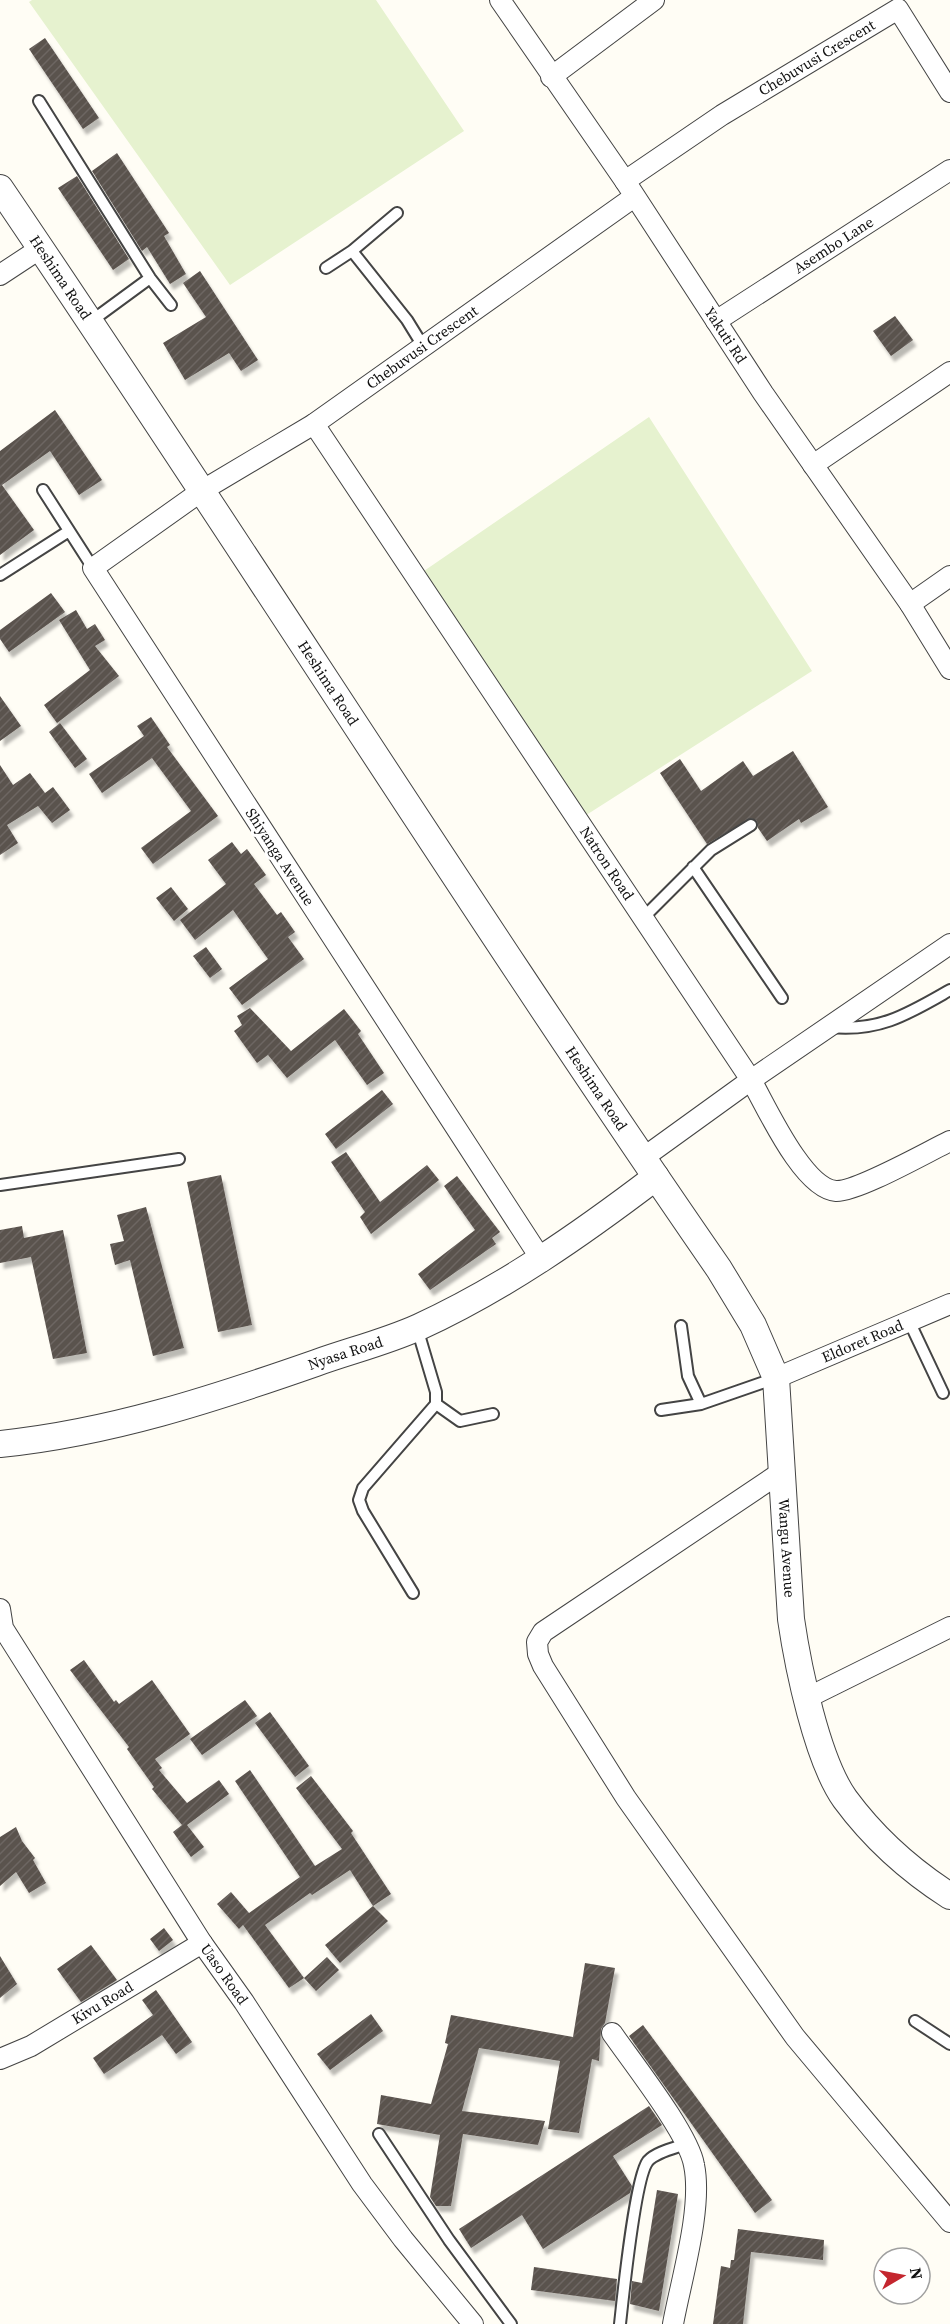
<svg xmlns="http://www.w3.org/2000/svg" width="950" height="2324" viewBox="0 0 950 2324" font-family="'Source Serif 4',serif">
  <defs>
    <pattern id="building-hatch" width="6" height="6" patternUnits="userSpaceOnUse" patternTransform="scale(1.5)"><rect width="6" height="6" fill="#5a524d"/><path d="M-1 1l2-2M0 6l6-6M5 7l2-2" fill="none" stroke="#6d6662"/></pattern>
    <filter id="shadow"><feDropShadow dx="3.5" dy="6" stdDeviation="1.5" flood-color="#0004"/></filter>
  </defs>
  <rect width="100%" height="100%" fill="#fffdf5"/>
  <!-- pitch -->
  <path fill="#e6f2cf" d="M32,0h344l88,131 -234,154 -201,-283z
    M649,417l163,254 -232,148 -159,-246z"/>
  <!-- building -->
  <path fill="url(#building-hatch)" filter="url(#shadow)" d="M45,38l54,80 -16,11 -54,-80z
    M117,153l52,80 -5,3 22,38 -16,10 -23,-37 -5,4 -50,-80z
    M77,176l52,83 -16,11 -55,-82z
    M200,271l58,89 -17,11 -12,-18 -44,27 -22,-37 43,-26 -23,-34z
    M895,316l18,24 -22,16 -18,-25z
    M55,410l47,70 -23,15 -29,-44 -48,34 32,45 -34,25v-104z
    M51,593l14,19 -56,40 -9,-13v-9z
    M76,610l11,19 8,-5 10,16 -10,6 24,30 -62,47 -13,-18 46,-35 -31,-50z
    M0,696l21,30 -21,15z
    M151,717l19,28 -3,2 51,69 -65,48 -12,-16 50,-37 -39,-53 -50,35 -13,-19 55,-38 -7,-10z
    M60,723l27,36 -12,9 -26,-36z
    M793,751l35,56 -27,16 -2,-4 -32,22 -9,-13 -1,-7 -6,-3 -44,26 -47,-71 20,-14 21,32 42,-30 10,15z
    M0,765l13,20 17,-12 15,20 8,-6 17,23 -18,13 -14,-17 -31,19 11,18 -18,12z
    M232,842l9,12 6,-5 19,26 -12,9 23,31 4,-3 14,20 -7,5 16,22 -62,46 -13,-17 39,-29 -35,-49 -38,30 -15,-20 46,-36 -18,-24z
    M171,887l17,22 -14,12 -18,-23z
    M206,947l16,22 -12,9 -17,-22z
    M250,1008l41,43 53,-42 17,22 -3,3 26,39 -17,12 -32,-45 -48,38 -19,-23 -11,8 -23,-32 8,-6 -5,-9z
    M382,1090l11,14 -57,45 -11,-15z
    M346,1152l34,50 47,-37 12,15 -68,54 -11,-17 5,-5 -34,-50z
    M221,1175l31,150 -34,7 -31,-150z
    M457,1176l43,56 -8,6 4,6 -66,46 -12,-16 57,-44 -31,-44z
    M146,1207l38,141 -31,8 -23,-96 -15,5 -5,-21 14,-3 -7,-26z
    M22,1226l2,12 39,-8 24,123 -34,6 -22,-102 -31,6v-33z
    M84,1660l30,42 2,-2 3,4 33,-24 38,54 -35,25 7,9 -3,2 28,33 32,-23 10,14 -42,31 17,22 -13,10 -18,-25 9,-7 -30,-36 2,-2 -27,-38 2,-2 -59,-77z
    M245,1700l12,16 -55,39 -12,-16z
    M270,1712l39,54 -14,11 -40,-54z
    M250,1770l65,96 27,-17 -46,-61 15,-12 42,55 -2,2 40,61 -18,12 -23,-36 -38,25 -2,-2 -45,32 39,53 -15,10 -46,-63 -4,4 -22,-25 14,-12 18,21 51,-36 -65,-96z
    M16,1827l6,14 13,17 -2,2 13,23 -17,10 -13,-21 -16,14v-49z
    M373,1906l15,15 -48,42 -15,-18z
    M164,1928l9,12 -14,11 -9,-12z
    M91,1945l26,35 -36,22 -24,-33z
    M0,1956l17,28 -17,14z
    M327,1957l12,13 -23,21 -12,-13z
    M585,1963l30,5 -10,55 -4,6 -2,32 -7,-2 -13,74 -31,-4 12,-68 -81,-13 -17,63 83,10 -7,24 -75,-11 -12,72h-15l-6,-9 10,-62 -63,-11 4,-29 50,9 17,-60 -3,-1 6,-28 122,22z
    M156,1990l36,52 -16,12 -14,-19 -58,39 -11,-16 60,-43 -11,-15z
    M371,2014l12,17 -53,39 -13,-16z
    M643,2025l129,175 -17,13 -126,-177z
    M649,2106l13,19 -49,31 19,30 -2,7 -87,56 -21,-34 -51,33 -12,-19z
    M657,2190l21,4 -19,117 -29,-7 2,-23 10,2z
    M738,2229l86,11 -1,20 -72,-8 -8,72h-30l8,-58 9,2 1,-8h3z
    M534,2267l83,12 -2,22 -84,-11z"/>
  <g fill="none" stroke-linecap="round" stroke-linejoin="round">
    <defs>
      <path id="service" d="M39,101l111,177 21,27
        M352,251l55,69 16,26
        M326,268l26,-17 45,-38
        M90,322l60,-44
        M43,490l50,78
        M0,575l69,-44
        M693,867l89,131
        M642,919l69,-69 40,-25
        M830,1027c50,5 78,-13 120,-37
        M0,1185l179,-26
        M909,1321l34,72
        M681,1326l7,50 13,28
        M436,1404l24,17 33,-7
        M661,1410l40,-6 75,-26
        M413,1593l-50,-82 -4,-11 4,-12 73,-84v-12l-19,-64
        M915,2021l35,23
        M379,2134l70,106 62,84
        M620,2324c3,-27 15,-147 28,-163 8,-9 27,-13 38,-17"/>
      <g id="minor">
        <path id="s1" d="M500,0l125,181 138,212 147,211 40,65"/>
        <path d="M551,77l103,-77"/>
        <path id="s2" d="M625,181l97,-66 176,-106 52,83"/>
        <path d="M0,275l41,-27"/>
        <path id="s3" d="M716,321l234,-151"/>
        <path id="s4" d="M314,424l437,656c15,26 52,109 85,111 21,1 91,-39 114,-50"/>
        <path d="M813,465l137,-93"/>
        <path d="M910,604l40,-28"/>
        <path d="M643,1158l108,-78 199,-136"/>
        <path id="s5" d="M541,1259l-448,-691 110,-78 111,-66 320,-227"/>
        <path id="s6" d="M776,1378l174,-74"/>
        <path d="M780,1473l-237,159 -6,10 1,12 5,12 83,132 169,239 155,185"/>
        <path id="s7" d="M0,1609l3,19 199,315 42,59 118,182 41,55 70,85"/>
        <path d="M807,1698l143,-71"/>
        <path d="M612,2033c20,29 77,101 82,132 9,43 -13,115 -21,159"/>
        <path id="s8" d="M0,2059l31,-13 171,-103"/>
      </g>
      <g id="tertiary">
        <path id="s9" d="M0,188c243,358 473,725 719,1081l34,56 23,53 15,241c7,48 26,141 54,180 28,38 66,72 105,97"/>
        <path id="s10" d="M0,1444c109,-11 213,-45 316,-81 33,-12 70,-21 103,-36 85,-39 162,-93 237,-150"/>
      </g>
    </defs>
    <!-- service casing -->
    <use href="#service" stroke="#444" stroke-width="14"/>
    <!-- minor casing -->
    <use href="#minor" stroke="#444" stroke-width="22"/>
    <!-- tertiary casing -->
    <use href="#tertiary" stroke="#444" stroke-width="28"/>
    <!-- service -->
    <use href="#service" stroke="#fff" stroke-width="10"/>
    <!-- minor -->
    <use href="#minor" stroke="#fff" stroke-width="20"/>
    <!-- tertiary -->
    <use href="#tertiary" stroke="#fff" stroke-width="26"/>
  </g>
  <g text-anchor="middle" stroke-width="6" stroke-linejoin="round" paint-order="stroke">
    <!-- street labels -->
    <g font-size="15" fill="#111" stroke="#fff">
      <text dy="5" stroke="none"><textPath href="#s2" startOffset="228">Chebuvusi Crescent</textPath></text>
      <text dy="5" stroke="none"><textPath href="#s3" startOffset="140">Asembo Lane</textPath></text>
      <text dy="5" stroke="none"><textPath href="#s9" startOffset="108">Heshima Road</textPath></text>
      <text dy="5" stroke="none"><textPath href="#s1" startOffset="404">Yakuti Rd</textPath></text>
      <text dy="5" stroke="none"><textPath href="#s5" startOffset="1220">Chebuvusi Crescent</textPath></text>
      <text dy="5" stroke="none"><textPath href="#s9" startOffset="594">Heshima Road</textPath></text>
      <text transform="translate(280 857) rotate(57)" y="5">Shiyanga Avenue</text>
      <text dy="5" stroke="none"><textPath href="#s4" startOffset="528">Natron Road</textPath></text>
      <text dy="5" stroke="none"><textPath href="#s9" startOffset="1080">Heshima Road</textPath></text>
      <text dy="5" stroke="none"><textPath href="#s6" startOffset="94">Eldoret Road</textPath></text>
      <text dy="5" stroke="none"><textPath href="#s10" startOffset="358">Nyasa Road</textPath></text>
      <text dy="5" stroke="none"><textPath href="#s9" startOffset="1592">Wangu Avenue</textPath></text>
      <text dy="5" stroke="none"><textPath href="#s7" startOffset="430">Uaso Road</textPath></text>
      <text dy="5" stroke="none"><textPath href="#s8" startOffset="117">Kivu Road</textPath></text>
    </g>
  </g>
  <!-- north arrow -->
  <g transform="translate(902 2276) rotate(80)"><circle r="28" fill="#ffffff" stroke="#a0a0a0" stroke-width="1.5"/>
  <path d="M0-4.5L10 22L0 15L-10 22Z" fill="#c4262e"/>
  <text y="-9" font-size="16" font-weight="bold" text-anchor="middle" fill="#111111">N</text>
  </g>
</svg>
